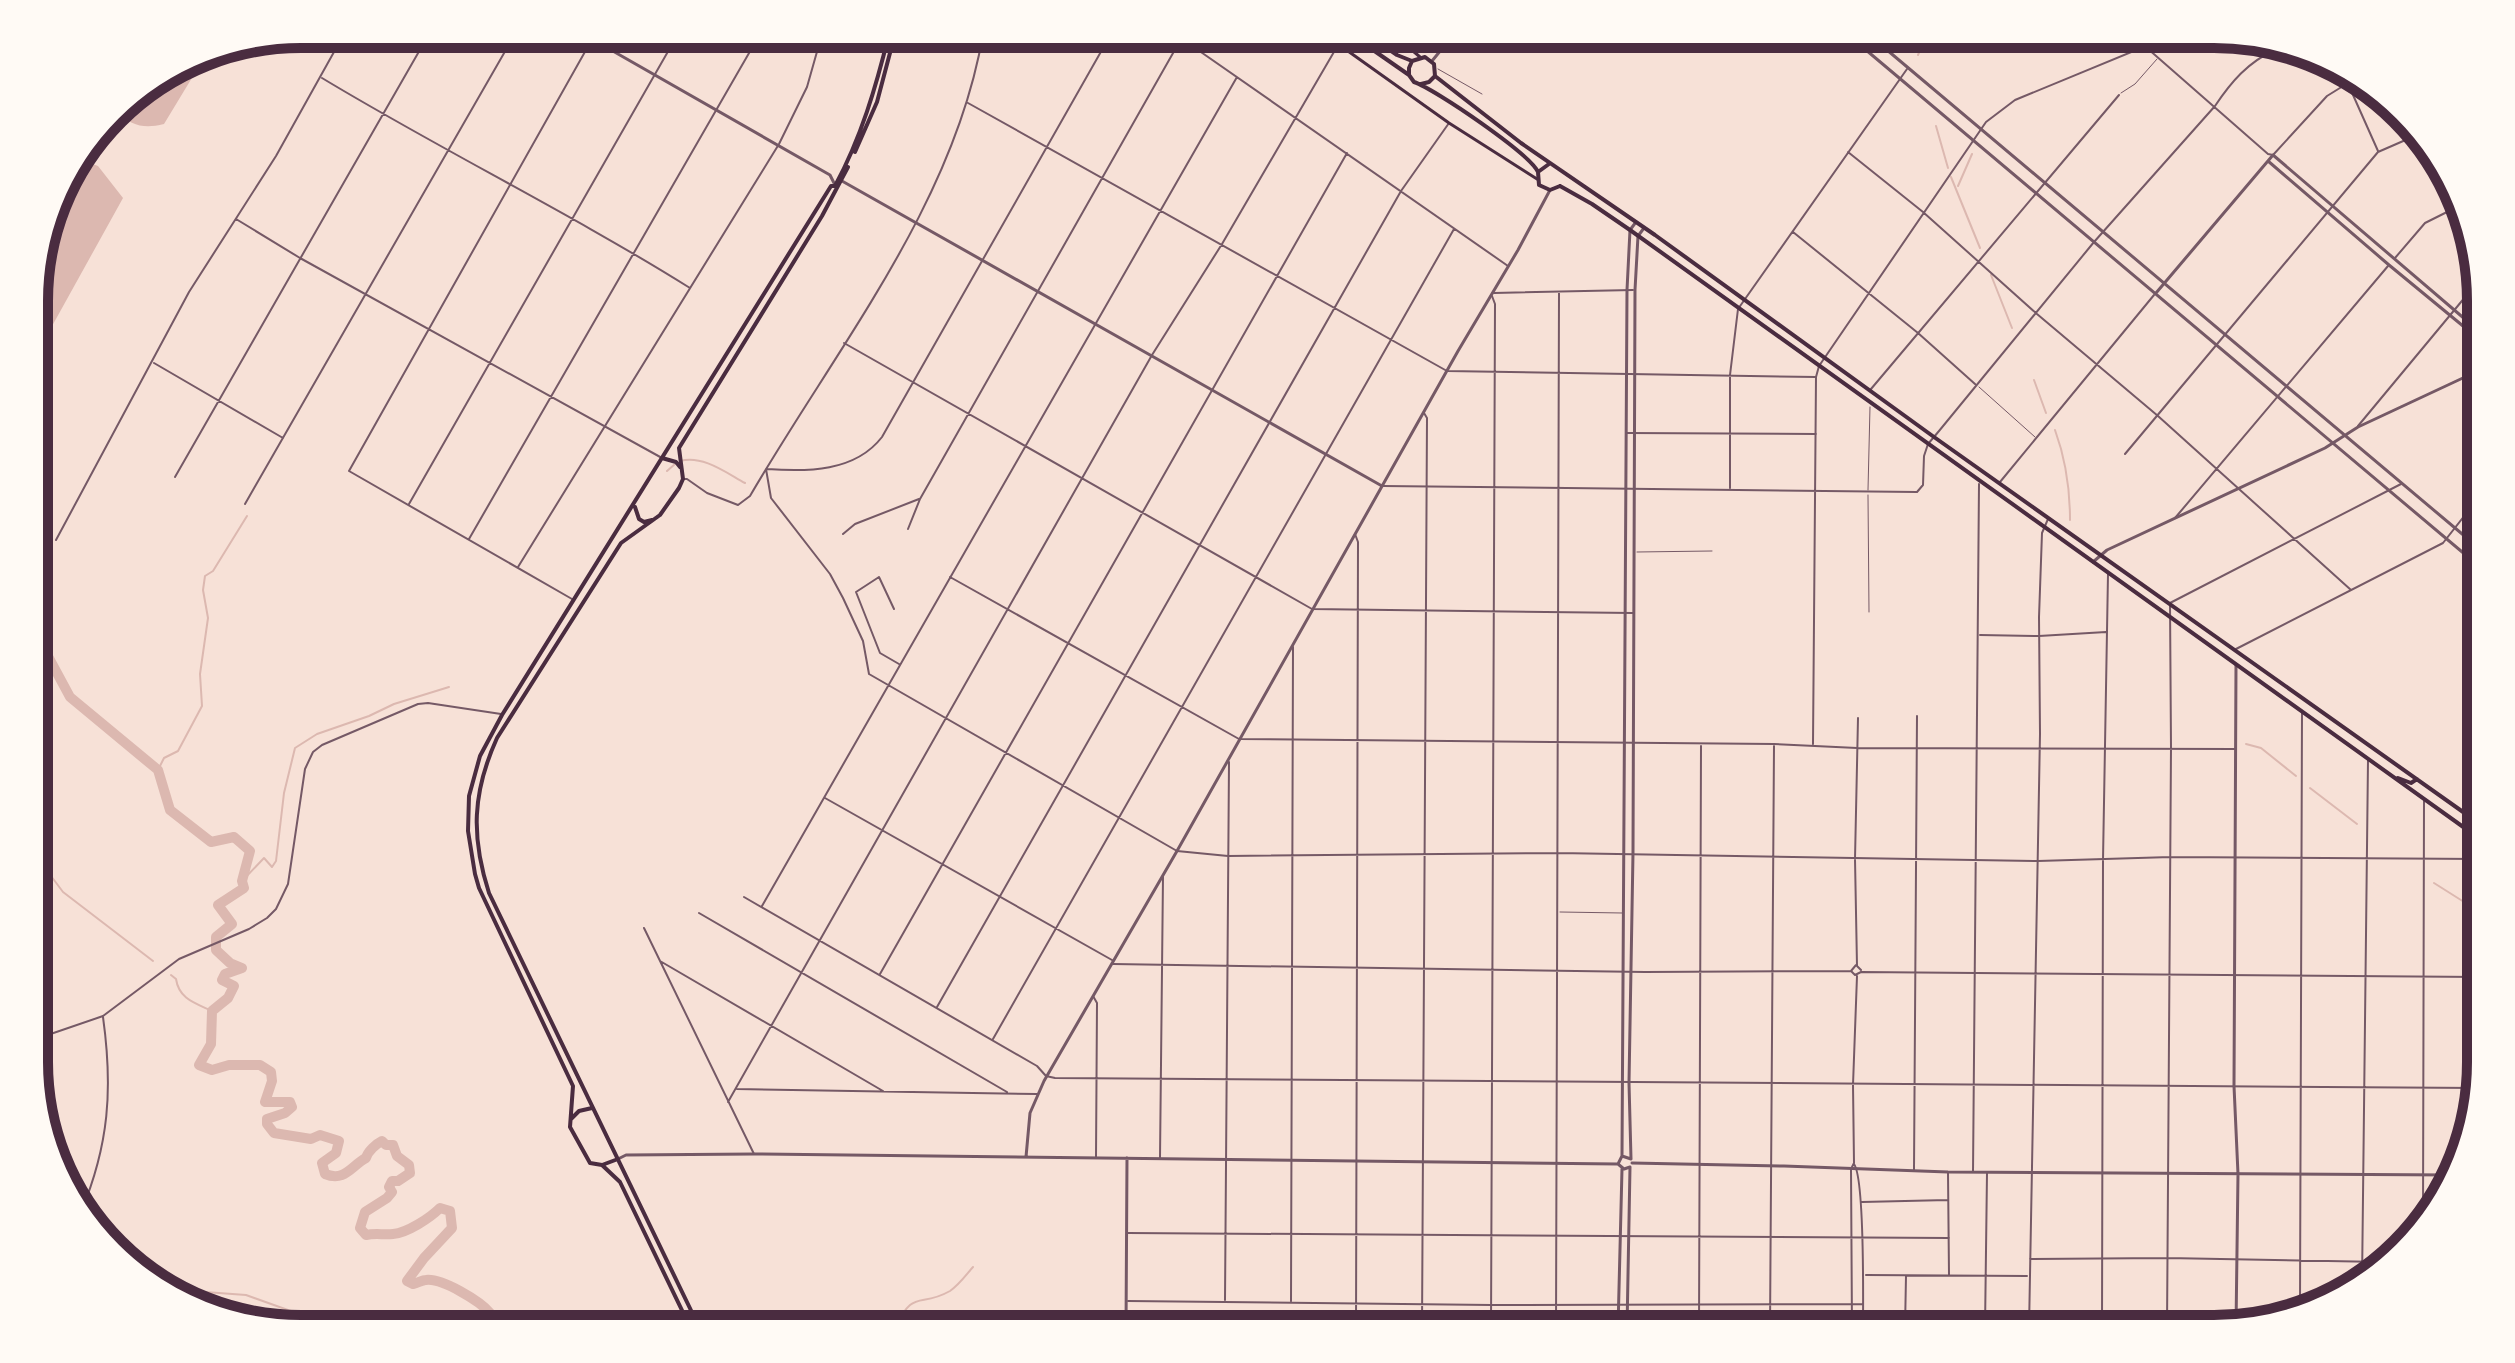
<svg xmlns="http://www.w3.org/2000/svg" width="2515" height="1363" viewBox="0 0 2515 1363" font-family="'Roboto Serif',serif">
  <rect width="100%" height="100%" fill="#f7e1d7"/>
  <!-- water -->
  <path fill="#dcb8b0" d="M207,53l-43,71c-20,5 -32,2 -48,-12l9,-11 74,-47z
    M80,159l18,7 25,32 -87,157v-88l26,-84z"/>
  <g fill="none" stroke-linecap="round" stroke-linejoin="round">
    <!-- stream -->
    <path stroke="#dcb8b0" stroke-width="2" d="M1918,55l9,-21
      M1936,126l12,42
      M1951,177l29,71
      M1958,186l14,-32
      M1991,275l21,53
      M2034,380l12,33
      M2055,430c11,30 15,58 15,90
      M680,461c23,-6 45,11 65,22
      M667,471l8,-7
      M2246,744l15,4 35,28
      M158,770l6,-12 14,-7 24,-45 -2,-32 8,-56 -5,-28 2,-14 8,-5 34,-55
      M2310,788l47,36
      M36,856l27,36 90,69
      M242,881l22,-23 8,9 4,-6 8,-68 11,-45 22,-14 52,-18 25,-12 55,-17
      M2434,883l38,24
      M171,975l5,4c3,20 19,24 36,32
      M164,1289l82,6 95,34
      M860,1329h3
      M894,1329c21,-42 24,-20 56,-38 9,-6 16,-16 23,-24"/>
    <!-- river -->
    <path stroke="#dcb8b0" stroke-width="10" d="M36,634l34,63 88,73 12,40 41,32 23,-5 16,14 -8,30 2,7 -26,17 14,19 -16,13v13l14,13 12,5 -17,6 -3,6 12,6 -6,12 -16,13 -1,33 -12,21 13,5 17,-5h31l11,7 1,9 -7,21h25l2,5 -7,6 -18,6v5l7,9 37,6 9,-4 19,6 -3,12 -14,10 3,11c20,8 26,-8 41,-16 2,-7 10,-14 16,-17l4,4h7l4,11 12,9 1,8 -12,8h-6l-3,6 3,5 -5,6 -22,14 -5,16 6,7c9,-2 18,0 27,-1 14,-1 37,-16 47,-26l10,3 2,17 -28,30 -17,23 6,3c5,-1 9,-4 13,-4 16,-2 54,21 64,33l-2,11 -5,5
      M402,1329l-1,-5 15,-5 14,10"/>
    <!-- service -->
    <path stroke="#755966" stroke-width="1" d="M1438,69l44,25
      M2121,93l14,-9 22,-25
      M1979,387l56,50
      M1868,490l2,-83
      M1868,495l1,117
      M1637,552l75,-1
      M1560,912l62,1"/>
    <!-- minor -->
    <path stroke="#755966" stroke-width="2" d="M1175,34l333,232
      M2131,34l137,120 5,1 54,-59 29,-18
      M2341,68l37,83
      M322,78c121,73 248,135 368,210
      M968,103l479,268 369,6
      M1848,152l75,60 114,102 121,102 193,174
      M236,219l64,39 362,200
      M1793,232l125,101 57,51
      M2395,258l30,-35 30,-15
      M1494,293l139,-3
      M844,343l468,266 321,4
      M154,363l129,75
      M1871,389l248,-294
      M2358,426l113,-136 9,-4
      M1627,433l189,1
      M2125,454l253,-302 39,-17
      M766,469l5,29 59,76 13,24 20,43 6,33 308,177 51,5 330,-3 480,8 133,-4 309,2
      M767,469c40,3 88,3 115,-32l229,-403
      M175,477l254,-443
      M683,479h4l20,14 31,12 12,-9c86,-148 204,-291 233,-462
      M2000,482l154,-187
      M1383,486l534,6 6,-7 1,-29 4,-12 11,-13 155,-189 121,-136c16,-24 33,-44 60,-56
      M1730,488v-113l8,-66 169,-240
      M245,504l270,-470
      M409,504l269,-470
      M2175,518l213,-252
      M908,529l12,-30 261,-460
      M843,534l12,-10 64,-25
      M1355,534l3,8 -2,787
      M469,539l291,-505
      M56,540l133,-248 87,-136 68,-122
      M518,567l261,-423 28,-57 15,-53
      M950,577l289,162 535,5 83,4 378,1
      M572,599l-223,-128 246,-437
      M894,609l-15,-32 -23,15 24,61 19,11
      M1980,635l59,1 67,-4
      M2236,649l207,-106 37,-47
      M1813,744l3,-367 3,-11 167,-244 29,-22 160,-66
      M825,798l287,162
      M744,897l293,169 9,10 9,2 1423,10
      M762,906l475,-829
      M699,913l308,179
      M644,928l110,226
      M660,961l223,130
      M1113,964l532,8 206,-1 4,4 6,-3 619,5
      M1857,966l-2,-107 3,-141
      M1851,971l5,-6 5,5
      M880,974l467,-821
      M1093,996l4,7 -1,154
      M937,1007l464,-816 48,-68
      M36,1039l67,-23 76,-57 70,-30 18,-11 9,-9 12,-25 17,-115 8,-17 9,-7 96,-41 10,-1 73,11
      M993,1039l461,-810
      M737,1089l300,5
      M728,1102l424,-747 70,-111 116,-199
      M1160,1158l3,-282
      M1854,1164c11,15 9,138 9,165
      M1914,1171l3,-455
      M1973,1172l6,-688
      M1948,1173l1,102
      M1862,1202l86,-2
      M81,1212c28,-67 32,-123 22,-195
      M2423,1219l1,-418
      M1128,1233l821,5
      M2030,1259l137,-1 216,4
      M1866,1275l161,1
      M2362,1284l6,-524
      M1225,1300l4,-538
      M1128,1301l363,4 372,-1
      M1291,1301l2,-654
      M2300,1305l2,-592
      M1905,1311l79,1
      M2102,1328l1,-468 5,-286
      M2167,1328l4,-580 -1,-145 231,-119
      M1422,1329l5,-911 -3,-5
      M1491,1329l4,-1025 -3,-8
      M1556,1329l3,-1036
      M1699,1329l2,-583
      M1770,1329l4,-583
      M1852,1329l-1,-160 3,-6 -1,-78 4,-109
      M1905,1329l1,-53
      M1985,1329l2,-156
      M2029,1329l11,-595 -1,-117 3,-84 6,-14"/>
    <!-- tertiary -->
    <path stroke="#755966" stroke-width="3" d="M583,34l247,141 5,10
      M1847,34l633,533
      M1868,34l612,515
      M1432,61l22,-27
      M2268,161l121,104 91,75
      M842,181l540,305
      M2156,293l117,-138 207,177
      M2093,562l14,-12 218,-102 33,-21 122,-57
      M1622,1156l5,-866 3,-60 6,-8
      M1026,1157l4,-44 14,-32 133,-230 281,-500 60,-101 32,-60
      M618,1159l8,-4 128,-1 864,10 6,5 6,-2
      M1631,1159l-2,-76 4,-230 2,-563 3,-54 6,-8
      M1632,1163l152,3 164,6 504,3
      M1618,1164l4,-8 9,3
      M2236,1327l2,-153 -4,-88 2,-421
      M1126,1329l1,-171
      M1618,1329l4,-160
      M1627,1329l3,-162"/>
    <!-- secondary -->
    <path stroke="#4a2c40" stroke-width="3" d="M1324,34l125,89 88,56
      M1393,34l27,23"/>
    <!-- primary -->
    <path stroke="#4a2c40" stroke-width="4" d="M1350,34l59,41 5,7c21,7 116,72 124,90
      M1367,34l30,21 15,6
      M1409,75v-7l3,-7 13,-4 9,7 1,12
      M1435,76l86,67 134,92 279,202 546,387
      M1421,84l8,-2 6,-6
      M1549,164l-11,8 1,13 11,5 10,-4
      M1560,186l32,18 38,26 850,609
      M2398,778l13,5 6,-4"/>
    <!-- trunk -->
    <path stroke="#4a2c40" stroke-width="4" d="M855,152l22,-50 18,-68
      M662,458l14,4 4,5
      M635,507l4,12 5,3 8,-2
      M571,1119l8,-8 13,-3
      M602,1165l16,-6
      M691,1329l-71,-147 -18,-17 -12,-2 -20,-36 3,-41 -94,-198 -4,-14 -7,-43 1,-35 11,-40 22,-41 329,-529h4c26,-48 41,-99 54,-152
      M700,1329l-211,-436c-18,-56 -17,-100 8,-155l124,-195 39,-28 19,-27 4,-9 -4,-31 143,-232 26,-49"/>
  </g>
  <!-- crop -->
  <path d="M0 0H2515V1363H0ZM301 48H2214A253 253 0 0 1 2467 301V1062A253 253 0 0 1 2214 1315H301A253 253 0 0 1 48 1062V301A253 253 0 0 1 301 48Z" fill="#fffaf5" fill-rule="evenodd"/>
  <path fill="none" stroke="#4a2c40" stroke-width="10" d="M301 48H2214A253 253 0 0 1 2467 301V1062A253 253 0 0 1 2214 1315H301A253 253 0 0 1 48 1062V301A253 253 0 0 1 301 48Z"/>
</svg>
